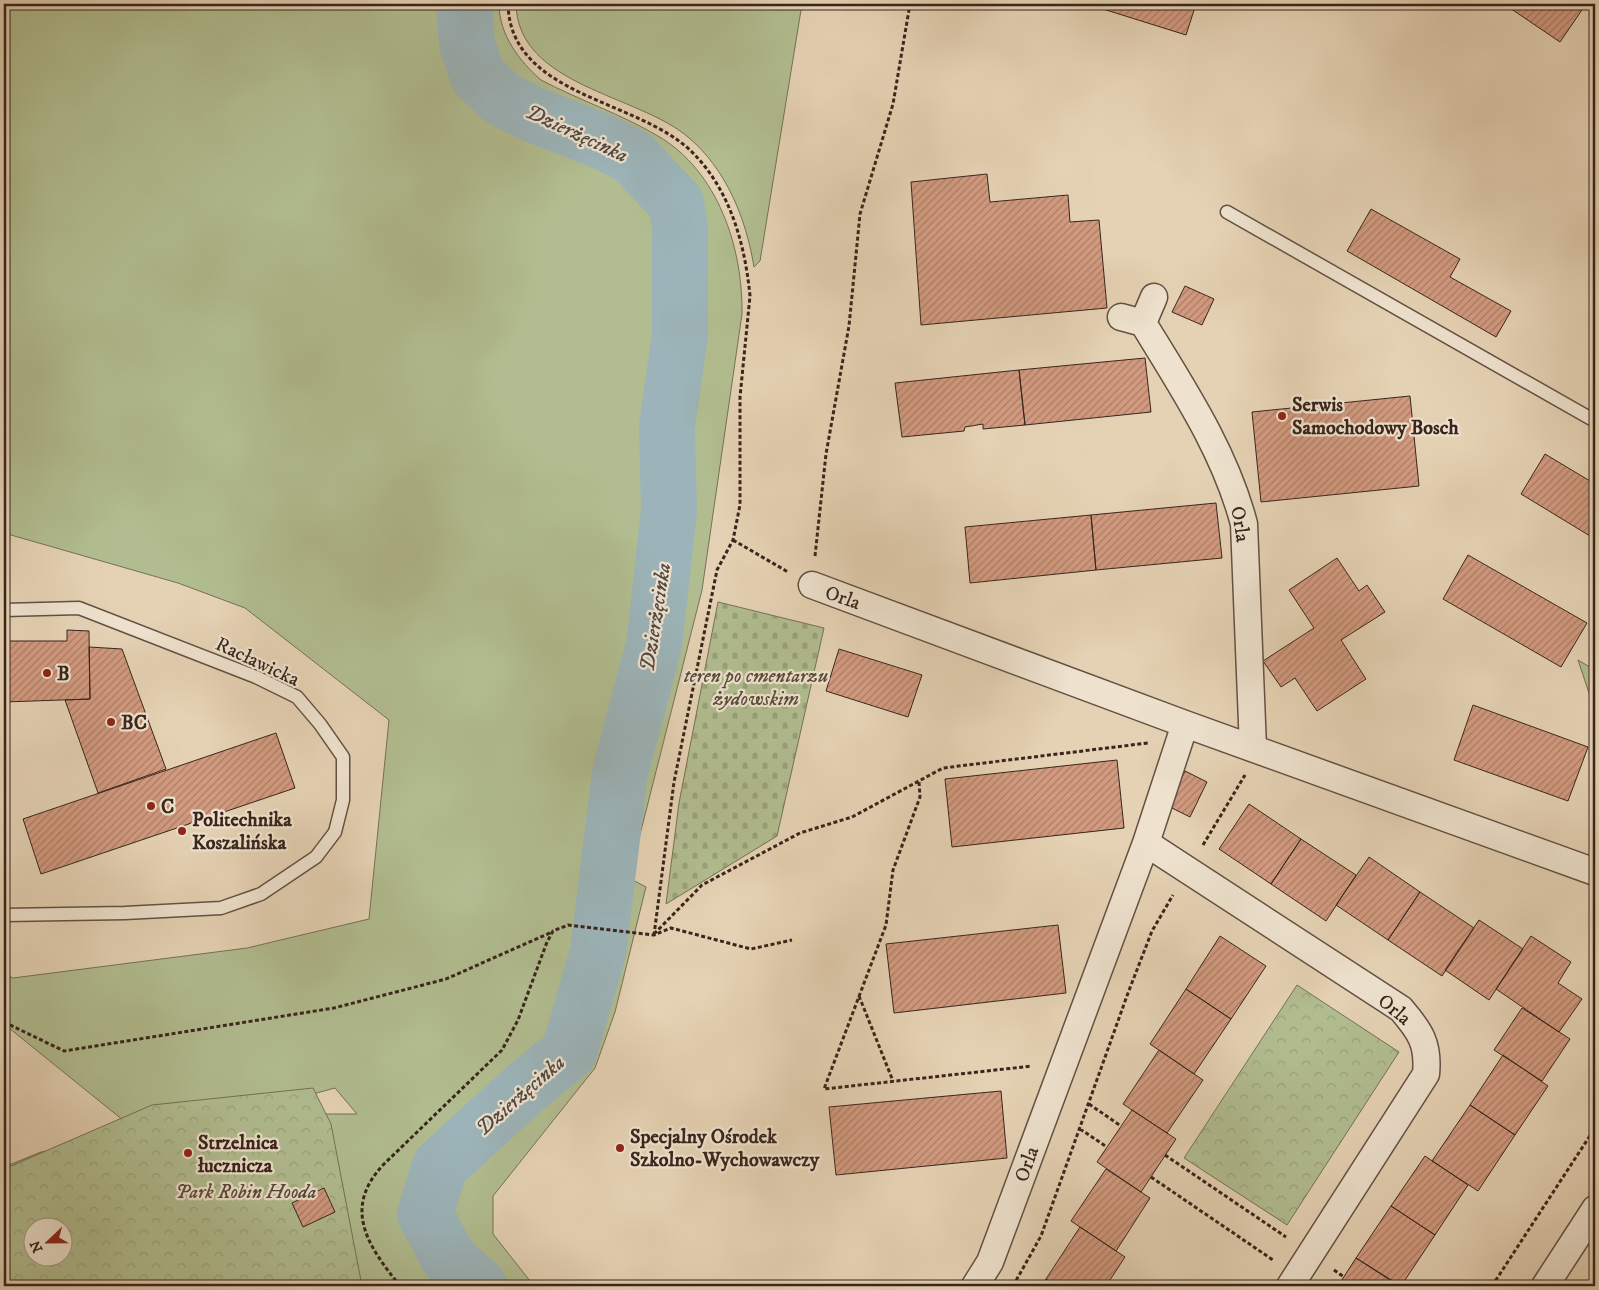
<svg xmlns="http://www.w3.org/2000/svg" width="1599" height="1290" viewBox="0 0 1599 1290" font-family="'IM FELL DW Pica',serif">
  <defs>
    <pattern id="cemetery-stones" width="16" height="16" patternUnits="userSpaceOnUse" patternTransform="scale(1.25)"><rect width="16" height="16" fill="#b1bd90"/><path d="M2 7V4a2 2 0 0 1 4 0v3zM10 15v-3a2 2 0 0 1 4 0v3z" fill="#99a27c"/></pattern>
    <pattern id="park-crowns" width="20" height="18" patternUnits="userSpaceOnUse" patternTransform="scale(1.25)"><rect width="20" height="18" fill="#b1bd90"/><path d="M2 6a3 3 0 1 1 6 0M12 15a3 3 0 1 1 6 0" fill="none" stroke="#99a27c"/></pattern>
    <pattern id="building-hatch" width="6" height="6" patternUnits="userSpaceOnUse" patternTransform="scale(1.25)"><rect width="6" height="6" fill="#d29a7f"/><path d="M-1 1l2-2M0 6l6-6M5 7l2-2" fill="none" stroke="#ab7d67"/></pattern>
  </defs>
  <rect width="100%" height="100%" fill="#e5d2b4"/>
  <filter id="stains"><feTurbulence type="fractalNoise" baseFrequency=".004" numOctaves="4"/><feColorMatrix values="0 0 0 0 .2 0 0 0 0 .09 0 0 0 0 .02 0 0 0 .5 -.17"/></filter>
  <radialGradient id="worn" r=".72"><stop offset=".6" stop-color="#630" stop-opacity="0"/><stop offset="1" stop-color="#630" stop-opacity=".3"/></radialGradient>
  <!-- grass -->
  <path fill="#b1bd90" stroke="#757156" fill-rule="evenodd" d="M4,4h495c0,30 20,57 42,76 38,20 80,34 117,56 60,35 85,112 84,178l-40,276 -73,288 17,9 -31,125 -20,56 -102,128v38l41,52h-530v-119l37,-15 115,-17 -22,-6 -130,-105v-50l9,4 234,-30 122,-29 20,-199 -144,-112 -67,-25 -174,-50zM335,1088l22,26h-118zM32,1228h30v30h-30z
    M516,4h286l-42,257 -6,6c-8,-49 -28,-98 -66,-130 -51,-43 -170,-51 -172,-133z
    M1578,660l17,10v41z"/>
  <!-- cemetery -->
  <path fill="url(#cemetery-stones)" stroke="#757156" d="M718,602l106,26 -47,208 -111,68 13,-101z"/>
  <!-- park -->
  <path fill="url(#park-crowns)" stroke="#757156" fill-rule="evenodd" d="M1297,985l102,67 -112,173 -103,-67z
    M313,1088l18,36 31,162h-358v-117l148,-64zM32,1228h30v30h-30z"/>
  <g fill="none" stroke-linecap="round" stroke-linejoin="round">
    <!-- river -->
    <path stroke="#9cb4b9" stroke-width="56" d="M464,4l3,40 11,32 24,23 30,15 74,29 27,14 43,46 4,24v108l-13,91 2,85 -15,134 -34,128 -22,179 -29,100 -47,39 -82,75 -15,48 24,45 30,27"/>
  </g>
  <!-- building -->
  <path fill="url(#building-hatch)" stroke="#39251c" d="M1087,4h109l-10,31z
    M1504,4h82l-26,38z
    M987,174l3,28 78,-7 2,27 29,-2 8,88 -186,17 -10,-143z
    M1371,209l89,50 -10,18 61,34 -15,26 -149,-86z
    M1185,286l29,13 -12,26 -30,-13z
    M1145,358l6,54 -126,13 -6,-55z
    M1019,370l6,55 -42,4v-5l-18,3 -1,4 -62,6 -7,-54z
    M1410,396l9,90 -158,16 -9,-90z
    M1545,454l50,30v55l-74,-45z
    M1216,503l6,55 -126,12 -5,-55z
    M1091,515l5,55 -126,13 -5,-56z
    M1468,555l119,68 -26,44 -118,-68z
    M1337,558l22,33 8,-6 18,27 -44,28 25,39 -49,32 -22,-33 -14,9 -18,-26 51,-33 -25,-38z
    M67,630l22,1 1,68 -86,3v-61h63z
    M89,647l33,2 44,120 -68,24 -33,-93 25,-1z
    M839,649l83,26 -14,42 -82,-26z
    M1473,705l115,42 -20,54 -114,-41z
    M276,733l19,55 -254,86 -18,-55z
    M1117,760l7,68 -172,19 -7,-68z
    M1185,771l22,11 -17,35 -22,-11z
    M1249,804l52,35 -30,45 -52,-35z
    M1301,839l55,36 -30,46 -55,-37z
    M1369,857l51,35 -32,48 -52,-35z
    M1420,892l54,36 -32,48 -54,-36z
    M1479,920l44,29 -34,51 -44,-30z
    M1058,925l8,68 -172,20 -8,-69z
    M1220,936l46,30 -35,53 -45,-30z
    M1531,936l40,26 -13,21 24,16 -23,33 -63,-43z
    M1186,989l45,30 -37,55 -44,-30z
    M1522,1008l48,31 -28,42 -48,-31z
    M1159,1050l44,30 -36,53 -44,-29z
    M1503,1055l45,31 -33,49 -45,-30z
    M1001,1091l6,67 -171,17 -7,-68z
    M1470,1105l45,30 -37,56 -46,-30z
    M1132,1110l44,29 -35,53 -44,-30z
    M1425,1156l43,29 -33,50 -44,-29z
    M1106,1169l44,29 -34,53 -45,-30z
    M324,1188l11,24 -32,15 -11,-24z
    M1391,1206l44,29 -34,51 -45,-28z
    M1080,1227l45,30 -19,29h-49l-11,-7z
    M1356,1258l43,28h-61z
    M1046,1279l11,7h-16z"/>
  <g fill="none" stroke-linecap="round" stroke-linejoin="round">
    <defs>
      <path id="service" d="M1227,212l368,209
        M4,610l75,-2 177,69 41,20 23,27 23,33v43l-8,32 -19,25 -55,37 -40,14 -96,5 -121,2"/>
      <path id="minor" d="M1121,317l22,6c39,64 82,128 101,201l9,224
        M1143,323l11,-26
        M812,585l373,139 410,148
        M1146,843l255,166c19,22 28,35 25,65l-136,212
        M975,1286l15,-24 156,-419 39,-119
        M1545,1286l50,-77"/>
    </defs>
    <!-- service casing -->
    <use href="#service" stroke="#645042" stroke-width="15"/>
    <!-- minor casing -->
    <use href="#minor" stroke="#645042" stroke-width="29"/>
    <!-- path -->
    <path stroke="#39251c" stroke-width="3" stroke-dasharray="4 2.5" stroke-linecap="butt" d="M508,4c2,92 129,95 183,147 39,38 54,93 59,145l-10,101v108l-7,35 -16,30 -43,212 -20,153
      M733,540l55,32
      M815,556l11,-102 23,-128 11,-112 33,-110 17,-100
      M919,782l1,15 -27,73 -7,55 -62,164 208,-23
      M1203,845l42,-70
      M654,934l48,-49 98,-52 52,-16 91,-49 205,-25
      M859,996l34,85
      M4,1022l60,29 270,-43 112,-29 106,-47
      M1089,1104l32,22
      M1080,1129l27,18
      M1165,1155l121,82
      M1151,1177l122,83
      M1334,1270l10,7
      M400,1286c-31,-39 -59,-77 -16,-122l118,-114 16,-30 29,-78 6,-11 15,-6 86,10 17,-7 80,21 41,-9
      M1013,1286l28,-50 87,-243 24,-62 21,-36
      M1492,1286l103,-158"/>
    <!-- service -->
    <use href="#service" stroke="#eee2ce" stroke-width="12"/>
    <!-- minor -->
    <use href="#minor" stroke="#eee2ce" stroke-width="26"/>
  </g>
  <!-- markers -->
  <g fill="#8f2418" stroke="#eee2ce" stroke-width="2">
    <circle cx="1282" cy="416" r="5"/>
    <circle cx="47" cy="673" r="5"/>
    <circle cx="111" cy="722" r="5"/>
    <circle cx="151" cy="806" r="5"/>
    <circle cx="182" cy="831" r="5"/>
    <circle cx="620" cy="1148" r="5"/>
    <circle cx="188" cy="1153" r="5"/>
  </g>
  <g text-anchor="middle" stroke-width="4.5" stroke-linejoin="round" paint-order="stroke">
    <!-- poi labels -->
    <g font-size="20" font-weight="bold" fill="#39251c" stroke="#eee2ce" text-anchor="start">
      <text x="1292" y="411">Serwis<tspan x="1292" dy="23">Samochodowy Bosch</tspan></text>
      <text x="57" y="680">B</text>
      <text x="121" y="729">BC</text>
      <text x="161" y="813">C</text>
      <text x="192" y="826">Politechnika<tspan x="192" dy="23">Koszalińska</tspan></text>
      <text x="630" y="1143">Specjalny Ośrodek<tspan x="630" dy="23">Szkolno-Wychowawczy</tspan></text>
      <text x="198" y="1149">Strzelnica<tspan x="198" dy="23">łucznicza</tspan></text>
    </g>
    <!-- street labels -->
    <g font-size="20" fill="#39251c" stroke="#eee2ce">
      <text transform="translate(1241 524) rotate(81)" y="7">Orla</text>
      <text transform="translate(843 597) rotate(20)" y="7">Orla</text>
      <text transform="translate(258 661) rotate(25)" y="7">Racławicka</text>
      <text transform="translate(1395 1009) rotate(40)" y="7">Orla</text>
      <text transform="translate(1026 1164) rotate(-70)" y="7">Orla</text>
    </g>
    <!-- park labels -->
    <g font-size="20" font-style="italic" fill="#574b39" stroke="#eee2ce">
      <text x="756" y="682">teren po cmentarzu<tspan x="756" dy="23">żydowskim</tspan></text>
      <text x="246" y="1198">Park Robin Hooda</text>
    </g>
    <!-- water labels -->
    <g font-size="21" font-style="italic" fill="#524943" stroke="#eee2ce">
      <text transform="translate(577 133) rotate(25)" y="7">Dzierżęcinka</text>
      <text transform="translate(655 617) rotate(-81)" y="7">Dzierżęcinka</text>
      <text transform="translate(520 1095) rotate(-41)" y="7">Dzierżęcinka</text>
    </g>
  </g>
  <!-- margin -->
  <rect width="1599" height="1290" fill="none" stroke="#e5d2b4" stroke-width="20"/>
  <rect x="5" y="5" width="1589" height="1280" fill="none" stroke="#39251c" stroke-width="2.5"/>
  <rect x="10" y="10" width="1579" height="1270" fill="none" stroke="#39251c"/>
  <!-- north arrow -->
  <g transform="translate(48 1242) rotate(248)"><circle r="24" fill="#eee2ce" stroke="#a69687"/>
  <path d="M0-4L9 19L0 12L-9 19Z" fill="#8f2418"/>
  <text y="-8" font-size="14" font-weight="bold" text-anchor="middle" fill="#39251c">N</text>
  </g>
  <rect width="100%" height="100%" filter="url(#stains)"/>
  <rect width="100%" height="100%" fill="url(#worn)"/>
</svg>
